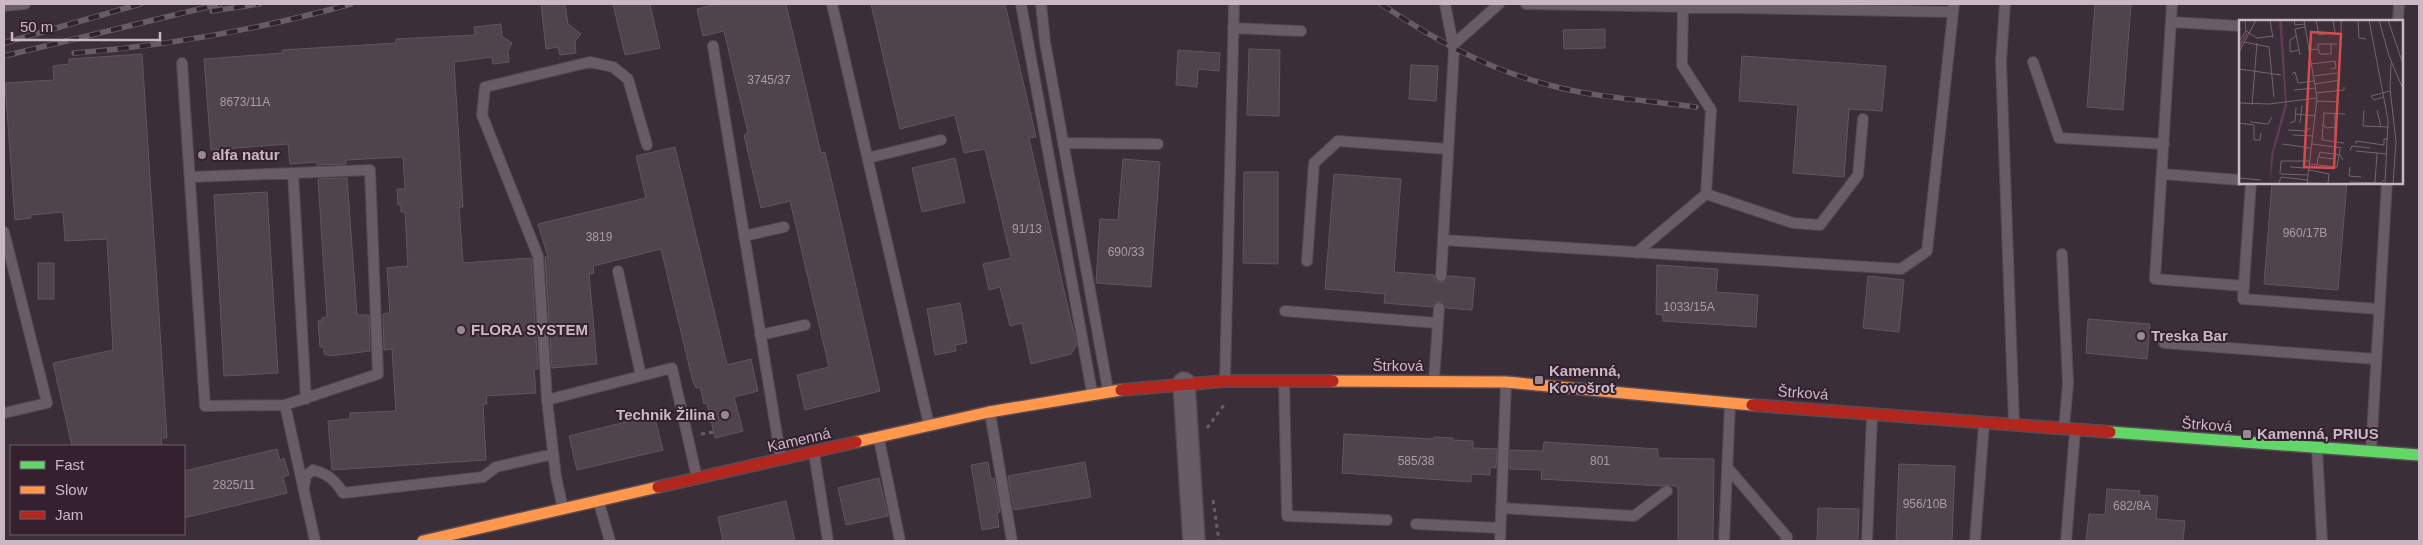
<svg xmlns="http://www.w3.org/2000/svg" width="2423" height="545" viewBox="0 0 2423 545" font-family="Helvetica,sans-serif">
  <rect width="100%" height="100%" fill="#3a2e38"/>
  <!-- building -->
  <path fill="#4f444c" stroke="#61555e" d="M541,4h24l3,20 13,10 -6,7 1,12 -16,2 -2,-8 -12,2z
    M613,4h37l10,44 -35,7z
    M717,4h69l35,149 4,-1 55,239 -75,19 -8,-35 32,-8 -39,-166 -29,7 -17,-73 4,-2 -24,-102 -21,5 -6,-27z
    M871,4h134l31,133 -7,1 47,204v4l-5,8 -40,10 -9,-41 -12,3 -10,-39 -11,3 -6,-26 28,-6 -26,-109 -21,4 -9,-38 -55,14z
    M2095,4h36l-8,106 -36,-3z
    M501,24l1,12 10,7 -4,8 1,11 -16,2 -1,-7 -38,5 9,145h-4l4,56 68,-5 7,111h-4l2,24 -50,3 1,8h-4l3,56 -154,10 -4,-49 22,-2v-6l46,-2 -4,-62 -8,1 -1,-36 7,-1 -3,-45 21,-2 -3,-54h-4v-7h-3l-1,-16h8l-2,-32 -57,3v4l-29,1 -1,-3 -26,2 -2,-20 -77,6 -7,-91 79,-6 -1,-3 114,-7v-4l79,-4 -1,-8z
    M1605,29v19l-41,1 -1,-19z
    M1249,49l31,1 -1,66 -32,-1z
    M1178,50l42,3 -1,18 -21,-2 -1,18 -21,-2z
    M142,54l25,384h-6l1,8h-90l-19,-83 60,-13 -6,-111 -42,2 -2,-29 -32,3v3l-16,2 -10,-137 49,-3 -1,-14 16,-2v-5z
    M1742,56l144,10 -4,45 -33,-2 -5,68 -51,-4 5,-68 -59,-4z
    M1411,65l27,1 -2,35 -27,-2z
    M675,147l52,218 24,-6 7,32 -24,6 9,34 -28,7 -8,-35 -3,1 -4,-17 -4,1 -3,-6 -32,-133 -68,17 1,7 -5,1 8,90 -45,4 -7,-111h3l-10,-33 108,-26 -10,-42z
    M955,158l10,44 -43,10 -10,-44z
    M1123,159l37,3 -9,125 -55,-4 4,-64 18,1z
    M1244,172h34v92l-35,-1z
    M1334,174l67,5 -7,93 40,3 1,5 5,3 4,-1 4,-6 27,2 -3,32 -26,-2 -6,-7 -4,1 -4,5 -48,-4 1,-9 -60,-5z
    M347,178l10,137h12l1,36 -40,5 -6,-2v-7h-4l-2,-26h4v-3l5,-1 -9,-138z
    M2272,182h75l-9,108 -74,-6z
    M267,192l11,181 -54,3 -10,-181z
    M38,263h16v36h-16z
    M1657,265l61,4 -2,23 42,3 -2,32 -93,-6v-6l-7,-1z
    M1868,276l36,4 -5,52 -36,-4z
    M960,303l7,40 -12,2 1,6 -21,4 -8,-46z
    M2088,319l62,5 -3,35 -61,-6z
    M654,415l9,35 -86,20 -8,-34z
    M1344,434l89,5 1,-2 19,1v2l20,1v7l24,1 -1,19 -6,-1v8l-19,-1v8l-129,-9z
    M1544,442l114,7v9l56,1 -1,82h-35v-54l-11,-3 -5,2 -121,-7 1,-9 -32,-1v-19l33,1z
    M277,449l3,11 4,-2 5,17 -6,2 4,16 -103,25v-47z
    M988,462l3,17 3,-1 6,34 -3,1 2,14 -17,3 -11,-65z
    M1085,462l6,35 -77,13 -6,-34z
    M1899,464l56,2 -3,75h-56z
    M879,478l9,38 -42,9 -8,-37z
    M2107,489l33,2 -1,4 19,1 -2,23 29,2 -2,20h-97l3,-27 16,1z
    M786,501l9,40h-72l-5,-24z
    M1818,508l41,1 -1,32h-41z"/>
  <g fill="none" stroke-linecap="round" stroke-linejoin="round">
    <defs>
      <path id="lane" d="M832,4l97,421
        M1021,4l71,388
        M1041,4l4,38 63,348
        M1526,4l427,8
        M2005,4l-4,57 13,363
        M2172,4l-17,275 89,7
        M4,6l21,-2
        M2398,21l1,-17
        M2171,22l69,4
        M1233,28l68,3
        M1454,44l45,-40
        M713,46l68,413
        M2033,62l26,76 105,6
        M182,63l23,343 80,-1 93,-31 -8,-204 -180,7
        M1063,143l95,1
        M868,158l73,-18
        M293,173l13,226
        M2162,174l78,6
        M2251,182l-8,117 136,10
        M1706,194l87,29 27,2 38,-50 5,-56
        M4,232l43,171 -43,10
        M744,236l40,-9
        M1443,240l458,29 26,-18 27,-247
        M1636,253l70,-59 5,-84 -29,-45 1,-58
        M2062,254l6,129 -4,45
        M1307,261l7,-98 24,-22 110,8
        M618,271l23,105
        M1441,276l13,-226 -9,-46
        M1285,311l152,12
        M760,335l45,-10
        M2164,343l211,16
        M1225,380l9,-376
        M1434,380l5,-72
        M1284,381l3,135 100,4
        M547,400l125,-32 25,110
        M285,405l30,136
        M990,413l22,128
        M879,439l21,102
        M2317,449l5,92
        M2371,451l16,-269
        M814,453l14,88
        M1727,467l60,70 -1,4
        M304,487l2,-11 7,-6c15,4 22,10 30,23l140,-16 13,-10 57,-13
        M599,503l11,38
        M1501,508l133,8 33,-25
        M563,509l-7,-32 -9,-77 -9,-144 -56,-141 3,-28 105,-25 23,5 15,12 19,66
        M1416,524l84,4
        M1500,541l6,-158
        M1724,541l6,-137
        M1867,541l5,-126
        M1975,541l9,-117
        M2066,541l9,-110"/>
      <path id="street" d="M1184,383l10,158"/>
      <path id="fast" d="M2110,432l309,23"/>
      <path id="slow" d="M1333,381l173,1 246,23
        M856,442l133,-30 132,-22
        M423,541l235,-54"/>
      <path id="jam" d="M1121,390l104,-9h108
        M1752,405l358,27
        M658,487l198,-45"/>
    </defs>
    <!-- lane casing -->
    <use href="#lane" stroke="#534a51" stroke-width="12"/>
    <!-- street casing -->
    <use href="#street" stroke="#534a51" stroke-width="24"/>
    <!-- fast casing -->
    <use href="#fast" stroke="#574b54" stroke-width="14"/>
    <!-- slow casing -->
    <use href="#slow" stroke="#574b54" stroke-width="14"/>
    <!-- jam casing -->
    <use href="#jam" stroke="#574b54" stroke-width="14"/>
    <!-- path -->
    <path stroke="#685e66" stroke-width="3" stroke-dasharray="4 4" stroke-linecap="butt" d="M1207,428l17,-23
      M701,434l13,-2
      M1213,500l6,41"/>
    <!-- lane -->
    <use href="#lane" stroke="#685d66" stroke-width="10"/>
    <!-- street -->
    <use href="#street" stroke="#685d66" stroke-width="21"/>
    <!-- fast -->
    <use href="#fast" stroke="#63d668" stroke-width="11"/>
    <!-- slow -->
    <use href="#slow" stroke="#ff974d" stroke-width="11"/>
    <!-- jam -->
    <use href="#jam" stroke="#b3261e" stroke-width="11"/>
    <defs>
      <path id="rail" d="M1381,4c52,35 106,65 168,81 47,13 98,15 147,22
        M212,11l47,-7
        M4,43l136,-39
        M74,53c94,-7 186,-24 277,-49
        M4,56l216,-52"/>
    </defs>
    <!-- rail casing -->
    <use href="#rail" stroke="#675e65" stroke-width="5.5"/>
    <!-- rail -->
    <use href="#rail" stroke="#352030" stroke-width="4" stroke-dasharray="11" stroke-linecap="butt"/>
  </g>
  <!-- markers -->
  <g fill="#988894" stroke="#352030" stroke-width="2">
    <circle cx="202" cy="155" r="5"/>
    <circle cx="461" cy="330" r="5"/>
    <circle cx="2141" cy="336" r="5"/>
    <rect x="1534" y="375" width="10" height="10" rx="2.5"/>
    <circle cx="725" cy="415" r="5"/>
    <rect x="2242" y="429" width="10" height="10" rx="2.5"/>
  </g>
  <g text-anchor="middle" stroke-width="4" stroke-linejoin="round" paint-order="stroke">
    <!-- number labels -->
    <g font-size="12" fill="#ab9ba7">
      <text x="769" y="84">3745/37</text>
      <text x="245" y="106">8673/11A</text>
      <text x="1027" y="233">91/13</text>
      <text x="2305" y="237">960/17B</text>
      <text x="599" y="241">3819</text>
      <text x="1126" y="256">690/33</text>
      <text x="1689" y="311">1033/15A</text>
      <text x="1416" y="465">585/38</text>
      <text x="1600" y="465">801</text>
      <text x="234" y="489">2825/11</text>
      <text x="1925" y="508">956/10B</text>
      <text x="2132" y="510">682/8A</text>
    </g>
    <!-- poi labels -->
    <g font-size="15" font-weight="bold" fill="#cab8c5" stroke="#352030" text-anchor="start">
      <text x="212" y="160">alfa natur</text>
      <text x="471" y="335">FLORA SYSTEM</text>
      <text x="2151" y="341">Treska Bar</text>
      <text x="1549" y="376">Kamenná,<tspan x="1549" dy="17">Kovošrot</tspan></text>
      <text x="715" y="420" text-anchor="end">Technik Žilina</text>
      <text x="2257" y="439">Kamenná, PRIUS</text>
    </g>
    <!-- street labels -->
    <g font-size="15" fill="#cab8c5" stroke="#352030">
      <text x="1398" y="371">Štrková</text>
      <text transform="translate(1803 393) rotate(4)" y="5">Štrková</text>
      <text transform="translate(2207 425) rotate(4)" y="5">Štrková</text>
      <text transform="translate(799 440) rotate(-13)" y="5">Kamenná</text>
    </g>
  </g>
  <!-- overview -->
  <g transform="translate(2239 20)">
    <rect width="164" height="164" fill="#3a2e38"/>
    <path d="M40,0h3l5,86 -13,46 -4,32 1,-29 14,-52z" fill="#603a57"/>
    <path fill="none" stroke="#603a57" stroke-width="2.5" d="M0,27l8,-14"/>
    <path fill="none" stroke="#746570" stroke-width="1" d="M31,0l3,18M55,0l1,5 10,-1M65,0l13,78 -10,86M80,0h-3l3,15 16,-3 -2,-11M119,0l1,18 7,1M130,0l19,100 -3,64M140,0l10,36 14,33M149,0l15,44M7,11l11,7 16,-2M57,16l-6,4v12l9,-2M102,17v-16l7,-1M0,21l7,-10 -1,-11M5,22l25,5 5,50M79,29l2,5h11v-10M70,30l9,-1v-5h19M0,32l17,-32M61,35l-5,-26 10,-2M152,43l-1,25 6,54 -3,42M72,44l24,-3 1,7 -5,1M0,49l42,6M53,54l3,-2 3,11 17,-2M75,56l23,-3M76,64l25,-4M55,70l22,-2M77,73l28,-3v-3M145,77l-10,3 -3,-4 19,-5M78,81l22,1M0,83l30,1 48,-6M13,85l5,-62M125,90l-1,16 26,1M138,90l4,17M84,93l22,1M85,93l-2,27 22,3M56,94l21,2M96,94v28M11,102l18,2 4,-7M0,103l15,2v15h6l1,-7M51,103l5,-2 1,-14M61,103l2,-18M84,104l3,4 10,-1M49,110l18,1 4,-3M54,115l20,1M43,124l29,4M73,124l30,4M117,124v-3l28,4v-6h4M111,131l2,-5 18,2M117,131l31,3M80,137l1,-5 20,3 3,5M70,144l28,3 3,-18M78,145l1,-8 15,2M51,147l15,1M111,147l-1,9 12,1M70,150l20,4 -1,9M41,154l1,-13h29M42,154l27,1M0,158l22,2M111,162l31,1 3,-3M40,163l2,-6 27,3M68,163l33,1M136,163l2,-30"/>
    <path fill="#d34c4f" fill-opacity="0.15" stroke="#d34c4f" stroke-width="2.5" d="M72,12l30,2 -7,134 -30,-1z"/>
    <rect width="164" height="164" fill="none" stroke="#cab8c5" stroke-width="2.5"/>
  </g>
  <!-- border -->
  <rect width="2423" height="545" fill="none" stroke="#cab8c5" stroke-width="10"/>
  <!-- legend -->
  <rect x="10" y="445" width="175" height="90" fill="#352030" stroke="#715d6c"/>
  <rect x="20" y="461" width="25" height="8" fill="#63d668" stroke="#715d6c"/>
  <text x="55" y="470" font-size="15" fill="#cab8c5">Fast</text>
  <rect x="20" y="486" width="25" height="8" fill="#ff974d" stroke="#715d6c"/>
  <text x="55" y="495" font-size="15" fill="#cab8c5">Slow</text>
  <rect x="20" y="511" width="25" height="8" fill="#b3261e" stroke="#715d6c"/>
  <text x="55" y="520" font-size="15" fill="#cab8c5">Jam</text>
  <!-- scale -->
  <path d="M12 32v8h148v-8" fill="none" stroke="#cab8c5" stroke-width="2.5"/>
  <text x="20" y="32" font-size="15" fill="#cab8c5" stroke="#352030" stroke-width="4" paint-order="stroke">50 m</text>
</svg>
